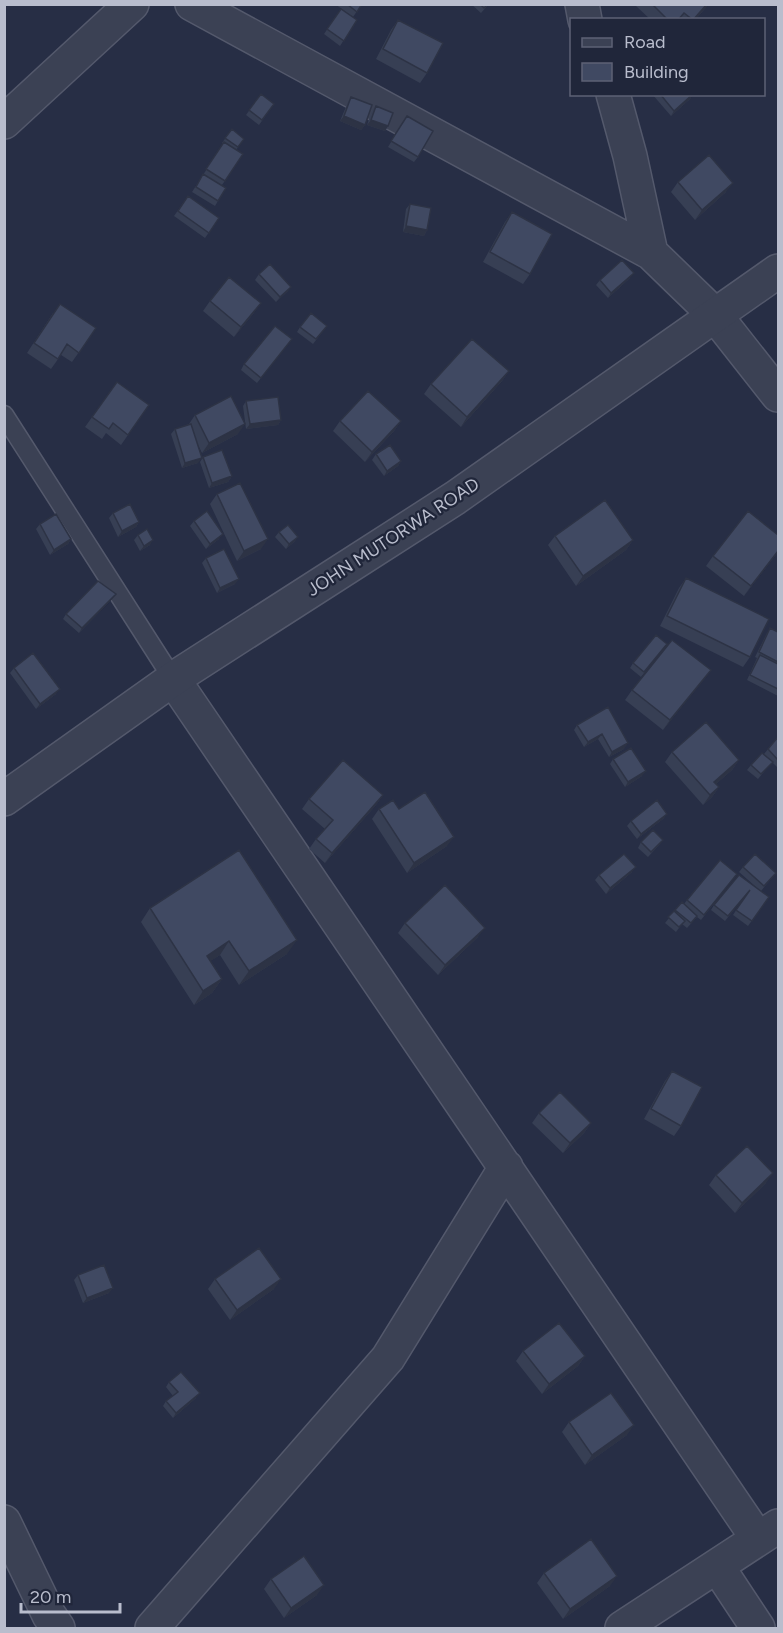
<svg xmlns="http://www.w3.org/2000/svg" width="783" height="1633" viewBox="0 0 783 1633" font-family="Figtree,sans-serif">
  <rect width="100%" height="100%" fill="#272e45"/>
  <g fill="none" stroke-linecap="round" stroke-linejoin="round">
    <defs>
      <path id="service" d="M4,415l169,264"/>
      <path id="minor" d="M192,4l459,249 64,62 63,80
        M582,4l3,16
        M613,94l17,62 21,97
        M4,122l128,-118
        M173,679l585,860
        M4,1522l45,93 9,13
        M717,1566l41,62
        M152,1628l236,-270 118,-191
        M622,1628l156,-102"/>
      <path id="tertiary" d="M4,799l169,-120 282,-181 323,-227"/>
    </defs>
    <!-- service casing -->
    <use href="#service" stroke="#54596c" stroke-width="21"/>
    <!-- minor casing -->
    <use href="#minor" stroke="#54596c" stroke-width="36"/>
    <!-- tertiary casing -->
    <use href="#tertiary" stroke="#54596c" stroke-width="36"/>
    <!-- service -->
    <use href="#service" stroke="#3b4154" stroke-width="18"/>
    <!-- minor -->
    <use href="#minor" stroke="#3b4154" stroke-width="33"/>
    <!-- tertiary -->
    <use href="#tertiary" stroke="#3b4154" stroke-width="33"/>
  </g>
  <!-- wall -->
  <path fill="#373f54" d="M335,4h27l-9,13z
    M471,4h18l-8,9z
    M637,4h72l-14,16h-44l-15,-14z
    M341,9l16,11 -17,26 -16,-12z
    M398,20l29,53 -7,10 -44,-24 15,-29z
    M261,94l13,10 -15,21 -13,-10z
    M652,94h41l-3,5 -19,17z
    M351,97l14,28 -4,5 -21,-9 8,-19z
    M376,106l12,20 -3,5 -18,-6 5,-14z
    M407,116l11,41 -4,5 -26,-15z
    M232,129l12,10 -8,11 7,4 -21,31 -4,16 -3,5 -23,-14 31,-48 -1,-1z
    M678,182l48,10 -31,28 -24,-28z
    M188,196l31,22 -14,20 -31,-22z
    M410,204l17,26 -3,6 -21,-4 3,-23z
    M512,212l18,62 -7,10 -40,-22 22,-40z
    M259,274l32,13 -4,5 -11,10 -21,-22z
    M630,278l-22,20 -12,-13 4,-5z
    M210,301l44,12 -20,24 -31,-26z
    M53,313l43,15 -24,34 -11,-7 -10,14 -24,-16z
    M327,326l-14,18 -16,-12 3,-5z
    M288,344l-31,39 -16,-13 3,-6z
    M509,371l-7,10 -41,46 -37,-33 7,-10z
    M117,382l32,23 -28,40 -15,-12 -4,6 -17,-12z
    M246,401l35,19 -3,5 -32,4 -3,-23z
    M195,415l43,19 -36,19 -5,-10 1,20 -16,5 -11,-34 4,-5 14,-5z
    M340,421h61l-7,10 -29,31 -32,-31z
    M376,454l25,7 -3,5 -14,10 -12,-16z
    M203,457l29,19 -4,6 -19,6 -9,-26z
    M217,494l44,55 -24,12 -27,-57z
    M113,513l26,9 -3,5 -18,10 -9,-19z
    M194,521l25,18 -13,10 -16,-23z
    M40,524l31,15 -3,5 -18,11 -14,-26z
    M279,532l19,5 -4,5 -8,7 -11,-12z
    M138,535l12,10 -10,6 -6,-11z
    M555,536l78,4 -7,10 -50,36 -28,-41z
    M778,552l-34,44 -38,-30 7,-10z
    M206,558l29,26 -18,9 -15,-30z
    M686,578l64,79 -7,10 -83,-41 19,-38z
    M116,594l-4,5 -33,34 -16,-14 3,-5z
    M770,628l8,4v64l-31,-16 10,-22 -2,-1 12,-24z
    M667,644l-26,33 -11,-9 3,-5z
    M14,668l42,26 -20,15 -26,-36z
    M711,670l-48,60 -38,-30 7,-10z
    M608,707l16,42 -15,8 -11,-18 -14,8 -10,-17 3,-5z
    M778,737v31l-6,-6 -14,17 -11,-9 4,-5 13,-11z
    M672,752l67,8 -7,10 -16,14 3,3 -7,10 -9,8 -38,-43z
    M613,759l29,17 -17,11 -15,-23z
    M383,795l-7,10 -51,58 -16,-14 7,-10 9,-10 -23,-20 7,-10z
    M379,809h20l48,37 -40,27 -35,-54z
    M667,814l-4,5 -26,20 -10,-13 4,-5z
    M663,840l-4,5 -11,12 -10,-9 3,-6z
    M743,867l33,6 -15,18 8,6 -21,29 -15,-11 13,-20 -21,26 -14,-11 3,-5 42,-18 -17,-15z
    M632,872l-26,22 -11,-14 4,-5z
    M737,874l-36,46 -4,-3 -10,11 -5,-4 -6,8 -11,-9 17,-21 2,2 3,-4z
    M150,908l137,46 -48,31 -19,-30 -10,6 12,18 -10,14 -18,12 -53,-83z
    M405,923l73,14 -40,38 -40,-42z
    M672,1071l9,55 -7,10 -30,-17 21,-38z
    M539,1113l52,10 -7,10 -21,20 -31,-30z
    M716,1175l50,8 -31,30 -26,-28z
    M78,1275l31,18 -26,10 -9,-23z
    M215,1279l59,10 -44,31 -22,-31z
    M523,1351l62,5 -7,10 -36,28 -26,-33z
    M169,1382l27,16 -23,20 -10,-12 3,-5 7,-5 -7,-9z
    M569,1422l58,13 -42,30 -23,-33z
    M544,1573l66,13 -47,33 -26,-36z
    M271,1579l46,16 -33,23 -20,-29z"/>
  <!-- shaded-wall -->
  <path fill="#2d3345" d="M707,4h2l-14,16h-2z
    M693,94l-3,5 -19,17 3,-5z
    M344,116l21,9 -4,5 -21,-9z
    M371,120l17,6 -3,5 -18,-6z
    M733,183l-7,9 -31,28 7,-10z
    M406,226l21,4 -3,6 -21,-4z
    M634,273l-4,5 -22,20 3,-5z
    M291,287l-4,5 -11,10 4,-5z
    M261,303l-7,10 -20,24 7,-10z
    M509,371l-7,10 -41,46 6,-10z
    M281,420l-3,5 -32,4 4,-5z
    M401,421l-7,10 -29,31 7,-10z
    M245,424l-7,10 -36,19 7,-10z
    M202,458l-4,5 -16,5 3,-5z
    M401,461l-3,5 -14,10 3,-5z
    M232,476l-4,6 -19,6 3,-5z
    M139,522l-3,5 -18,10 4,-6z
    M223,534l-4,5 -13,10 4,-5z
    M298,537l-4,5 -8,7 3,-5z
    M71,539l-3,5 -18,11 4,-5z
    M268,539l-7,10 -24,12 7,-10z
    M153,540l-3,5 -10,6 4,-5z
    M633,540l-7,10 -50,36 7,-10z
    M778,551v1l-34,44 7,-10z
    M239,579l-4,5 -18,9 3,-5z
    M116,594l-4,5 -33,34 3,-5z
    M711,670l-7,10 -41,50 7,-10z
    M60,689l-4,5 -20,15 4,-5z
    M602,734l-4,5 -14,8 4,-5z
    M628,743l-4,6 -15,8 3,-5z
    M739,760l-7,10 -25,22 7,-10z
    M646,771l-4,5 -17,11 3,-5z
    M719,787l-7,10 -9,8 7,-10z
    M383,795l-7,10 -51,58 7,-10z
    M667,814l-4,5 -26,20 4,-5z
    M454,837l-7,9 -40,27 7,-10z
    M636,867l-4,5 -26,22 4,-6z
    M485,928l-7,9 -40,38 7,-10z
    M297,940l-10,14 -48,31 10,-14z
    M229,941l-9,14 -23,15 10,-14z
    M222,979l-10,14 -18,12 9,-14z
    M591,1123l-7,10 -21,20 7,-10z
    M773,1173l-7,10 -31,30 7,-10z
    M281,1279l-7,10 -44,31 7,-10z
    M113,1288l-4,5 -26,10 4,-5z
    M585,1356l-7,10 -36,28 7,-10z
    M200,1393l-4,5 -23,20 3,-5z
    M634,1425l-7,10 -42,30 7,-10z
    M617,1576l-7,10 -47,33 7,-10z
    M324,1585l-7,10 -33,23 7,-10z"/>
  <!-- building -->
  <path fill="#404962" stroke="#2d3345" stroke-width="1.5" d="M347,4h15l-5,8z
    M480,4h8l-4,4z
    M652,4h55l-14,16 -9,-7 -6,7h-10z
    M341,9l16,11 -13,21 -17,-12z
    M398,20l45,23 -16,30 -44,-24z
    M261,94l13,10 -12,16 -13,-10z
    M660,94h33l-19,17z
    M351,97l21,8 -7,20 -21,-9z
    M376,106l17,7 -5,13 -17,-6z
    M407,116l26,15 -15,26 -27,-16z
    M232,129l12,10 -6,8 -13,-9z
    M224,142l19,12 -18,27 -19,-12z
    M709,155l24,28 -31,27 -24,-28z
    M203,174l23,14 -8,13 -22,-14z
    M188,196l31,22 -10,15 -31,-22z
    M410,204l21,4 -4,22 -21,-4z
    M512,212l40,22 -22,40 -40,-22z
    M622,260l12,13 -23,20 -11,-13z
    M270,264l21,23 -11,10 -21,-23z
    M229,277l32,26 -20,24 -31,-26z
    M60,304l36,24 -17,25 -12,-9 -9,15 -24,-16z
    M311,313l16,13 -11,13 -16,-12z
    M275,326l17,13 -31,39 -17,-14z
    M472,339l37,32 -42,46 -36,-33z
    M117,382l32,23 -21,30 -15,-12 -4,6 -17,-12z
    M368,391l33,30 -29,31 -32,-31z
    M231,396l14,28 -36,19 -14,-28z
    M278,397l3,23 -31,4 -4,-23z
    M191,424l11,34 -17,5 -10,-34z
    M390,445l11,16 -14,10 -11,-17z
    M222,450l10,26 -20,7 -9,-26z
    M240,483l28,56 -24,12 -27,-57z
    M605,500l28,40 -50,36 -28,-40z
    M130,504l9,18 -17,9 -9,-18z
    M207,511l16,23 -13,10 -16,-23z
    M748,511l30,24v16l-27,35 -38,-30z
    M56,514l15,25 -17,11 -14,-26z
    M288,525l10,12 -9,7 -10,-12z
    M147,529l6,11 -9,6 -6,-11z
    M224,549l15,30 -19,9 -14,-30z
    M686,578l83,41 -19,38 -83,-41z
    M98,581l18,13 -34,34 -16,-14z
    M770,628l8,4v30l-19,-10z
    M656,635l11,9 -23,28 -11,-9z
    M672,640l39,30 -41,50 -38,-30z
    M33,653l27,36 -20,15 -26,-36z
    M760,655l18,9v25l-28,-14z
    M608,707l20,36 -16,9 -10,-18 -14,8 -11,-17z
    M706,722l33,38 -25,22 5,5 -9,8 -38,-43z
    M778,737v23l-10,-11z
    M631,748l15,23 -18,11 -15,-23z
    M762,753l11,9 -12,12 -10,-9z
    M343,760l40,35 -51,58 -16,-14 17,-19 -24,-21z
    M425,792l29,45 -40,26 -35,-54 14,-9 6,9z
    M657,800l10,14 -26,20 -10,-13z
    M653,830l10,10 -12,12 -10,-10z
    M239,850l58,90 -48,31 -20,-30 -22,15 15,23 -19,12 -53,-83z
    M624,854l12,13 -26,21 -11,-13z
    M755,854l21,19 -12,13 -21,-19z
    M720,860l17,14 -33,41 -17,-15z
    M739,875l30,22 -17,24 -16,-11 14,-20 -22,26 -14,-11z
    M445,885l40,43 -40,37 -40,-42z
    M682,902l15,14 -6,7 -16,-13z
    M674,911l11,10 -6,6 -11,-10z
    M672,1071l30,16 -21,39 -30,-17z
    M560,1092l31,31 -21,20 -31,-30z
    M747,1146l26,27 -31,30 -26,-28z
    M259,1248l22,31 -44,31 -22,-31z
    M104,1265l9,23 -26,10 -9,-23z
    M559,1323l26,33 -36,28 -26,-33z
    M181,1372l19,21 -24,20 -10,-12 12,-9 -9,-10z
    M611,1393l23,32 -42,30 -23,-33z
    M591,1539l26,37 -47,33 -26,-36z
    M304,1556l20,29 -33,23 -20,-29z"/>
  <g text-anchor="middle" stroke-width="4.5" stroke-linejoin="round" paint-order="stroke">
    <!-- street labels -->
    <g font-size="18" fill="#b9bdcd" stroke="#20263a">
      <text transform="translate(393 537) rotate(-33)" y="6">JOHN MUTORWA ROAD</text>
    </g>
  </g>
  <!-- border -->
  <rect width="783" height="1633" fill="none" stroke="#b9bdcd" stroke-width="12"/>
  <!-- legend -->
  <rect x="570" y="18" width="195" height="78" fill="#20263a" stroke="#5d6275" stroke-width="1.5"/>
  <rect x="582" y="38" width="30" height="9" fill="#3b4154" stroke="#5d6275" stroke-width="1.5"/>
  <text x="624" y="48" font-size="18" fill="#b9bdcd">Road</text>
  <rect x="582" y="63" width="30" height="18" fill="#404962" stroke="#5d6275" stroke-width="1.5"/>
  <text x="624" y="78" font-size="18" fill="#b9bdcd">Building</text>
  <!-- scale -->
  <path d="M21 1603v9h99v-9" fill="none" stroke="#b9bdcd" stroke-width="3"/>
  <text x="30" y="1603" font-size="18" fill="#b9bdcd" stroke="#20263a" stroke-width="4.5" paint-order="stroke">20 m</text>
</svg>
